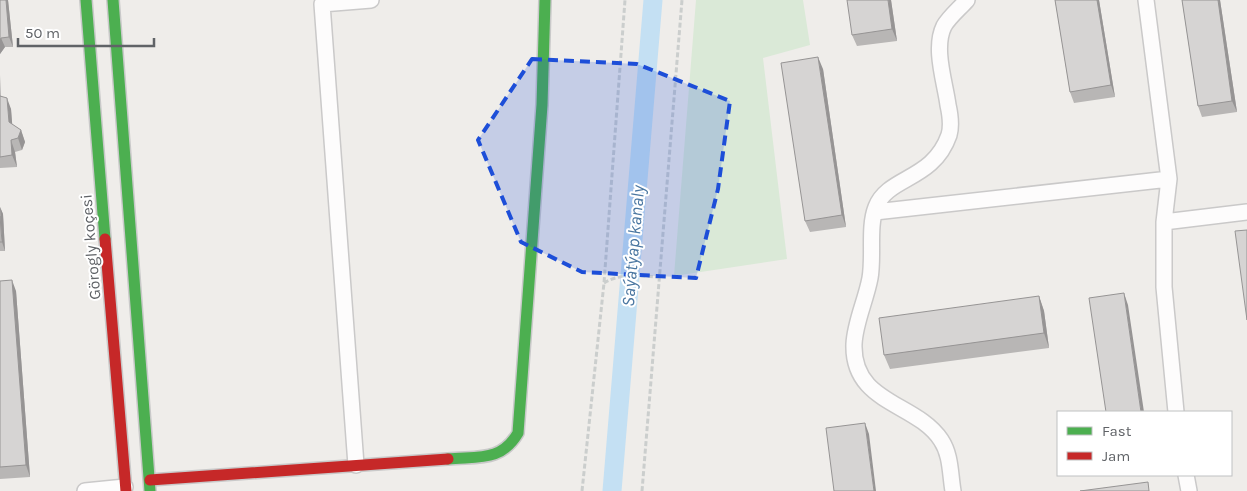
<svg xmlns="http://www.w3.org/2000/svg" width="1247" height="491" viewBox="0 0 1247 491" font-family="Karla,sans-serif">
  <rect width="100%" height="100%" fill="#efedea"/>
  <!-- green -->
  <path fill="#dae9d7" d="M696,0h107l7,45 -47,13 24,201 -113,17z"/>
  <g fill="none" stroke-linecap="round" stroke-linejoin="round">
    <!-- canal -->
    <path stroke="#c4e0f3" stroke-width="19" d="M612,491l41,-491"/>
    <defs>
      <path id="street" d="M1146,0l23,179 -5,43v65l12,125
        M875,212l294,-33
        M1164,222l83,-10
        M356,465l-34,-461 49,-4
        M1186,475l3,16
        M85,491l40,-4
        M953,491c-3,-18 -2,-36 -12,-51 -25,-38 -89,-36 -87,-96 1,-22 12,-44 16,-66 4,-22 -2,-51 6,-71 12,-31 57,-26 73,-72 3,-10 1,-21 -1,-30 -3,-23 -15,-57 -4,-79 5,-9 16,-18 23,-26"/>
      <path id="fast" d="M86,0l19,239
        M113,0l37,491
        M448,459c30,-3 53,3 70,-26l24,-328 3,-105"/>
      <path id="jam" d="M105,239l21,252
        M150,480l298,-21"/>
    </defs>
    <!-- street casing -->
    <use href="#street" stroke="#cac9c9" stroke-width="18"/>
    <!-- fast casing -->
    <use href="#fast" stroke="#c9c9c9" stroke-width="14"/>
    <!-- jam casing -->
    <use href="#jam" stroke="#c9c9c9" stroke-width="14"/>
    <!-- path -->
    <path stroke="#cbcecd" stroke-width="3" stroke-dasharray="5 2.5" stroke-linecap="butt" d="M604,283c15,-10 40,-8 57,-5
      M582,491l22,-208 21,-283
      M642,491l40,-491"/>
    <!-- street -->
    <use href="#street" stroke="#fdfcfc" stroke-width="15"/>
    <!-- fast -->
    <use href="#fast" stroke="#4caf50" stroke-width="11"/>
    <!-- jam -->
    <use href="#jam" stroke="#c62828" stroke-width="11"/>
  </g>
  <!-- wall -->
  <path fill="#b8b6b5" d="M0,0h8l5,47h-8l-5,7z
    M891,0l6,41 -40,5 -5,-11z
    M1055,0h44l16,97 -41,6 -4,-11z
    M1182,0h38l17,112 -35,5 -4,-11z
    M823,69l23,158 -36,5 -5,-11z
    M0,75l1,21 10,13 1,16 9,5 4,12 -3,8 -7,2 2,15 -17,1z
    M0,207l3,7 2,37h-5z
    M0,281l16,10 14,186 -30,2z
    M1039,296l5,15 5,37 -159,21 -6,-14z"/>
  <!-- shaded-wall -->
  <path fill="#969494" d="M6,0h2l5,47 -4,-10z
    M888,0h3l6,41 -5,-12z
    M1097,0h2l16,97 -4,-12z
    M1218,0h2l17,112 -5,-11z
    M1,38l4,9 -5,7v-14z
    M818,57l5,12 23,158 -4,-12z
    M7,98l4,11 2,25 -4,-12z
    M21,130l4,12 -3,8 -4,-12z
    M11,140l4,12 2,15 -5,-12z
    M0,207l3,7 2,37 -3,-9z
    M12,280l4,11 14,186 -4,-12z
    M1124,293l4,12 16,107h-3z
    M1039,296l5,15 5,37 -5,-15z
    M865,423l4,11 7,57h-2z"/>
  <!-- building -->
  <path fill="#d6d4d3" stroke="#969494" d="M0,0h6l3,37 -8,1 -1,2z
    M847,0h41l4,29 -40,6z
    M1055,0h42l14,85 -41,7z
    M1182,0h36l14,101 -34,5z
    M818,57l24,158 -37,6 -24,-158z
    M0,96l7,2 2,24 12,8 -3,8 -7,2 1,15 -12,2z
    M0,216l2,26h-2z
    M1247,230v90l-12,-89z
    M12,280l14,185 -26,2v-186z
    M1124,293l17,119h-35l-17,-114z
    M1039,296l5,37 -160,22 -5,-37z
    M865,423l9,68h-40l-8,-63z
    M1148,482l1,9h-69z"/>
  <!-- marked area -->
  <path fill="#1d4ed8" fill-opacity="0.2" stroke="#1d4ed8" stroke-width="4" stroke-dasharray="10 6" stroke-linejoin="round" d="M532,59l105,5 93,37 -12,88 -22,89 -114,-6 -61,-30 -43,-102z"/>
  <g text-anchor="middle" stroke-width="4" stroke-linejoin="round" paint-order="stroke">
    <!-- street labels -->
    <g font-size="16" fill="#606367" stroke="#fff">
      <text transform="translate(90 247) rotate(-95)" y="6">Görogly koçesi</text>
    </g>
    <!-- water labels -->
    <g font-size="18" font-style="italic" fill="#4b77a1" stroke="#fff">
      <text transform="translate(633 246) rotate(-85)" y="6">Saýatýap kanaly</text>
    </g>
  </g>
  <!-- legend -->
  <rect x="1057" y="411" width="175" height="65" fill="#ffffff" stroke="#bfc1c2"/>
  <rect x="1067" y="427" width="25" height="8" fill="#4caf50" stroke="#bfc1c2"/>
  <text x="1102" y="436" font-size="15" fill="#606367">Fast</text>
  <rect x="1067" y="452" width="25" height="8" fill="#c62828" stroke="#bfc1c2"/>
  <text x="1102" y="461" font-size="15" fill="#606367">Jam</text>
  <!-- scale -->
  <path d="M18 38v8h136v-8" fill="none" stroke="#606367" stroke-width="2.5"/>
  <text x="25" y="38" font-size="15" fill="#606367" stroke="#ffffff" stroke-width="4" paint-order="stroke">50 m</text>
</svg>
